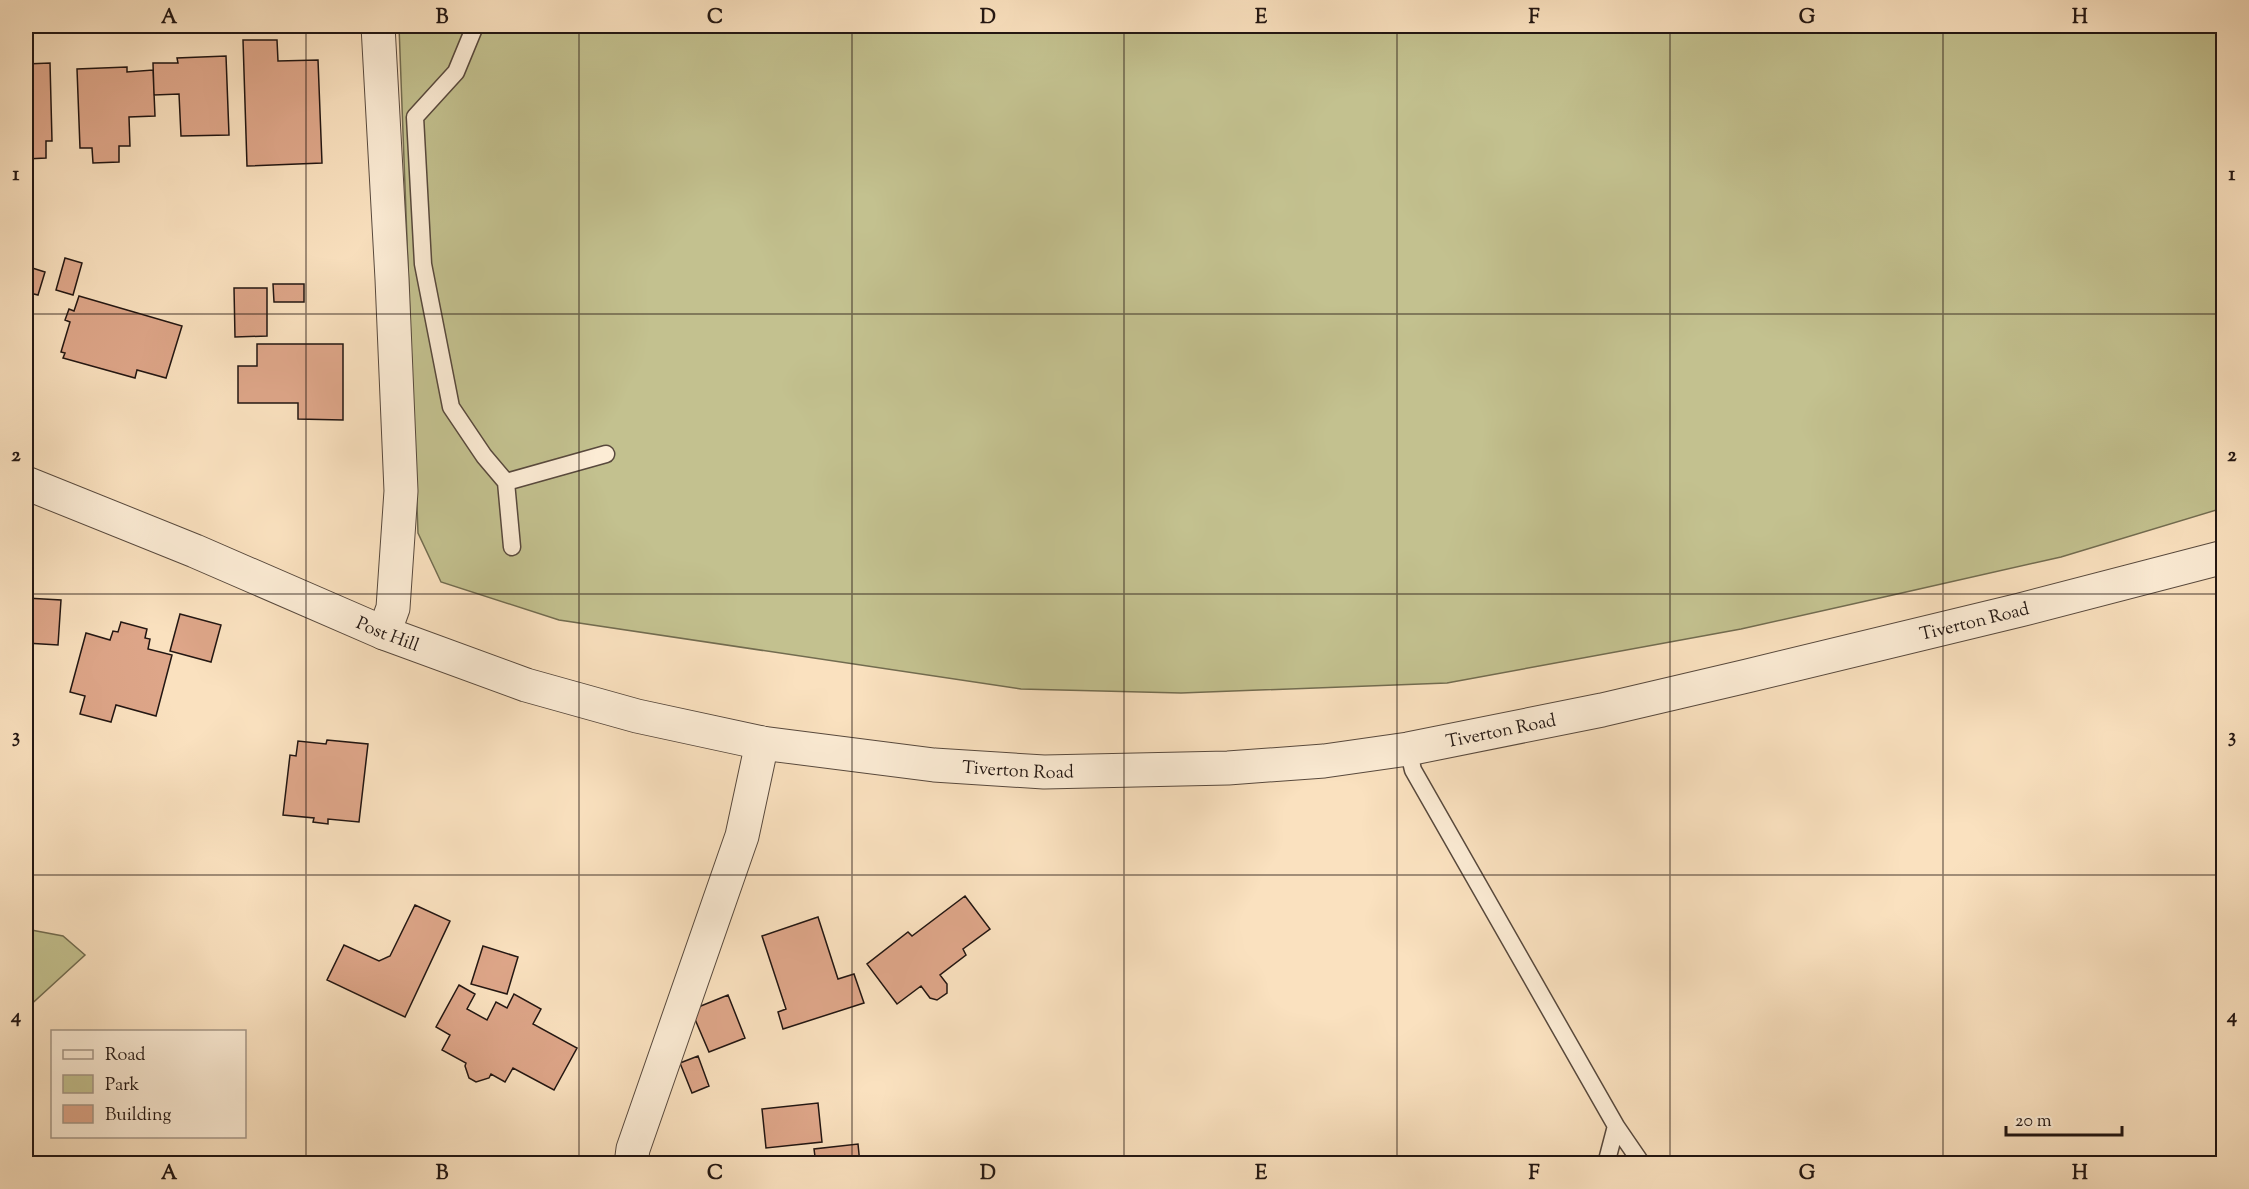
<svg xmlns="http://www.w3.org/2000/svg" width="2249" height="1189" viewBox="0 0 2249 1189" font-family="'Sorts Mill Goudy',serif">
  <rect width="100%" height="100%" fill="#fae1bf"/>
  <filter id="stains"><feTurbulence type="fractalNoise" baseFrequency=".00333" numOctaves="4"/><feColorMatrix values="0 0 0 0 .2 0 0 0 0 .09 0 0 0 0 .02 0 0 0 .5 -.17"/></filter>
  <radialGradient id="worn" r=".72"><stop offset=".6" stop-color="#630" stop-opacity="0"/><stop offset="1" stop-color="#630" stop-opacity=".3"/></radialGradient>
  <!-- green -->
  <path fill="#c3c18f" stroke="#726c50" stroke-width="1.5" d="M399,26h1824v482l-162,49 -177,40 -143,32 -294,54 -266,10 -160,-4 -462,-69 -118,-38 -23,-49z
    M26,929l37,7 22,19 -59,54z"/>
  <!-- building -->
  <path fill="#dea689" stroke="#221612" stroke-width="1.5" d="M243,40h34l1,21 40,-1 4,103 -75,3z
    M226,56l3,79 -48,1 -2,-42 -25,1 -1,-32h25l-1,-5z
    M50,63l2,78h-6v17l-20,1v-95z
    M127,67v5l26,-2 2,46 -26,1 1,29h-11v16l-26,1 -1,-15h-12l-3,-79z
    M65,258l17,5 -9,32 -17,-5z
    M26,266l19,6 -7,23 -12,-3z
    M273,284h31v18h-30z
    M234,288h33v48l-32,1z
    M79,296l103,30 -16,52 -29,-8 -2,8 -72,-20 2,-5 -4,-1 9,-30 -5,-2 4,-11 5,2z
    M257,344h86v76l-45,-1v-16h-60v-37h19z
    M26,598l35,2 -3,45 -32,-2z
    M180,614l41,11 -10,37 -41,-11z
    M121,622l26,7 -2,9 5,1 -2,10 24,6 -16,61 -40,-11 -5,17 -31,-8 5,-18 -15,-4 16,-59 24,7 3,-9 5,1z
    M327,740l41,4 -9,78 -31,-3v5l-15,-2 1,-4 -31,-3 7,-60 6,1 2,-15 28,3z
    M965,896l25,33 -27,20 3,6 -26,20 7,9v9l-10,7 -7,-2 -9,-12 -24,18 -30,-40 41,-32 4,4z
    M415,905l35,16 -45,96 -78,-37 17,-35 35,16 11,-5z
    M818,917l20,62 16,-5 10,29 -81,26 -5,-17 8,-3 -24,-73z
    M483,946l35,11 -11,37 -36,-10z
    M459,985l16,9 -8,15 20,11 9,-18 11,6 7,-14 27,15 -8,15 44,24 -23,42 -41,-22 -8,14 -14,-8 -2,4 -13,4 -7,-4 -4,-12 1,-3 -24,-13 8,-15 -14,-8z
    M728,995l17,43 -36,14 -18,-42z
    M698,1056l11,30 -17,7 -12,-30z
    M818,1103l4,39 -56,6 -4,-39z
    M858,1144l2,20h-44l-2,-15z"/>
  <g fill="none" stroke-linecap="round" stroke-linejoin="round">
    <defs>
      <path id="service" d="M475,26l-19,46 -41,45 8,147 28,143 33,49 22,26 6,65
        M506,482l100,-28
        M1408,749l5,21 203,356 -10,38
        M1616,1126l26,38"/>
      <path id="minor" d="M378,26l14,253 9,212 -8,117 -9,25
        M631,1164l2,-15 109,-313 20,-93"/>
      <g id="tertiary">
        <path id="s1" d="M26,483l169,68 189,82 142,52 111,31 125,27 172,22 110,7 184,-4 96,-7 84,-12 194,-39 145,-34 273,-66 204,-53"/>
      </g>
    </defs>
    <!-- service casing -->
    <use href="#service" stroke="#58493d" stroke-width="19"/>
    <!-- minor casing -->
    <use href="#minor" stroke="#58493d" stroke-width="35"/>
    <!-- tertiary casing -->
    <use href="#tertiary" stroke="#58493d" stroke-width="35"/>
    <!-- service -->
    <use href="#service" stroke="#fcecd5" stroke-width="16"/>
    <!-- minor -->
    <use href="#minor" stroke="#fcecd5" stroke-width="33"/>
    <!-- tertiary -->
    <use href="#tertiary" stroke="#fcecd5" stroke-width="33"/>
  </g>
  <!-- grid -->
  <path fill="none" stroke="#221612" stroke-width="1.5" stroke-opacity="0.55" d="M306,26v1138M579,26v1138M852,26v1138M1124,26v1138M1397,26v1138M1670,26v1138M1943,26v1138M26,314h2198M26,594h2198M26,875h2198"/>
  <g text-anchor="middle" stroke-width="5" stroke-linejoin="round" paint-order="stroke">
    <!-- street labels -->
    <g font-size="18" fill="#221612" stroke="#fcecd5">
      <text dy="6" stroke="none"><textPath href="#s1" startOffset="2012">Tiverton Road</textPath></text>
      <text dy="6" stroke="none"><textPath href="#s1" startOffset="392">Post Hill</textPath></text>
      <text dy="6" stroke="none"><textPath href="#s1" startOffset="1526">Tiverton Road</textPath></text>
      <text dy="6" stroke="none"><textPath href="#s1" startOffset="1040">Tiverton Road</textPath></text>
    </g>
  </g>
  <!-- margin -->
  <rect width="2249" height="1189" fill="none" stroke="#fae1bf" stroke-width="66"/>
  <!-- legend -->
  <rect x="51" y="1030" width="195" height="108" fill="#fcecd5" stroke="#a59687" stroke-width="1.5"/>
  <rect x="63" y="1050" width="30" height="9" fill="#fcecd5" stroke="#a59687" stroke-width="1.5"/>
  <text x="105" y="1060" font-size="18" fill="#221612">Road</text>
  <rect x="63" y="1075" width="30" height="18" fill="#c3c18f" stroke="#a59687" stroke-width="1.5"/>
  <text x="105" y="1090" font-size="18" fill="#221612">Park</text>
  <rect x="63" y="1105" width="30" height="18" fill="#dea689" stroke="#a59687" stroke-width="1.5"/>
  <text x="105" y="1120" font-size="18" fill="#221612">Building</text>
  <!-- scale -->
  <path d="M2006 1126v9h116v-9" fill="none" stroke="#221612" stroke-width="3"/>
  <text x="2015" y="1126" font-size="18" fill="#221612" stroke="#fcecd5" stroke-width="4.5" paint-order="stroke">20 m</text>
  <rect x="33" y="33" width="2183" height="1123" fill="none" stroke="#221612" stroke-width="2"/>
  <g font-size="20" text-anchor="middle" font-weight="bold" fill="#221612">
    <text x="169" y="23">A</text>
    <text x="442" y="23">B</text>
    <text x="715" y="23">C</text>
    <text x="988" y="23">D</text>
    <text x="1261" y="23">E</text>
    <text x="1534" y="23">F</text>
    <text x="1807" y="23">G</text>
    <text x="2080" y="23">H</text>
    <text x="16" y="180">1</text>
    <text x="2232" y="180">1</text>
    <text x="16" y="461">2</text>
    <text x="2232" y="461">2</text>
    <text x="16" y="742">3</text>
    <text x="2232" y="742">3</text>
    <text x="16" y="1022">4</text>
    <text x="2232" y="1022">4</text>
    <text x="169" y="1179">A</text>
    <text x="442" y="1179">B</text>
    <text x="715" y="1179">C</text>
    <text x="988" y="1179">D</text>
    <text x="1261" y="1179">E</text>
    <text x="1534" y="1179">F</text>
    <text x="1807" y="1179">G</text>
    <text x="2080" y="1179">H</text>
  </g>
  <rect width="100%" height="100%" filter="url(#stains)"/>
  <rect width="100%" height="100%" fill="url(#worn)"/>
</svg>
